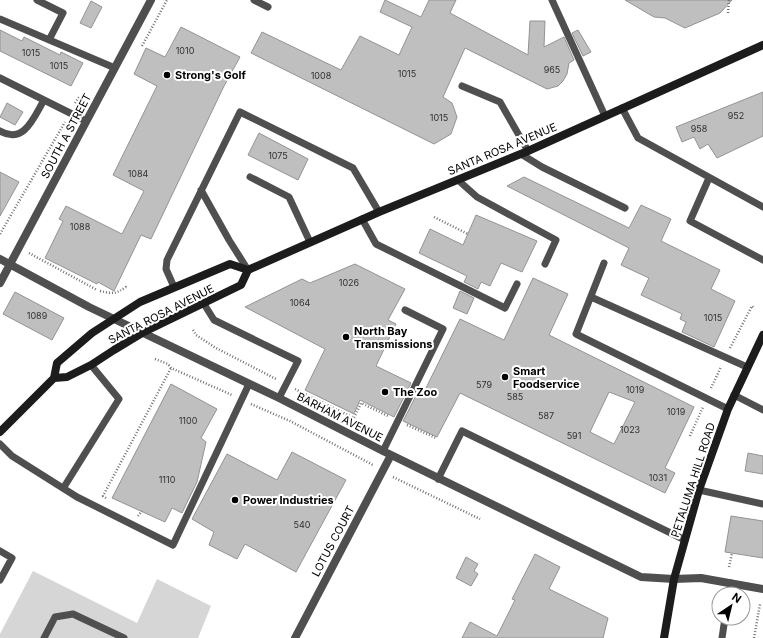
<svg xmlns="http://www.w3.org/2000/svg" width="763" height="638" viewBox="0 0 763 638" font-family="Inter,sans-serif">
  <rect width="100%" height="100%" fill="#fff"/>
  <!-- green -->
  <path fill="#d6d6d6" d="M33,571l104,52 20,-44 54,27 -13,32h-198v-4z"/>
  <!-- building -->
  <path fill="#bfbfbf" stroke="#939393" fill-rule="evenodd" d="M385,0l36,17 8,-17h27l-6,13 78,42 2,-34h15l-1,26 20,-10 10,23 -5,3 -2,11 -4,7 -5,5 -11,3 -82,-41 -22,49 9,6 5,14 -6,17 -17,10 -183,-91 11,-21 79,38 19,-34 39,19 13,-28 -32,-15z
    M625,0h107l-12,13 -35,15 -20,-10 -11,-1z
    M91,1l11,6 -11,21 -11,-5z
    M181,27l59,30 -16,29 -73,153 -10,-4 -27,56 -16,-9 -1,2 -52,-26 18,-37 -4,-2 7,-13 56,28 22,-43 -31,-16 44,-89 -23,-12 12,-26 19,9z
    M0,30l22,11 2,-4 36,18 1,-3 22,11 -12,23 -71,-35z
    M578,30l13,22 -8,4 -11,-23z
    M763,92v44l-46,22 -9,-14 -8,5 -6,-12 -12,5 -6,-15z
    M7,103l16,9 -8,13 -15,-8z
    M259,133l49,26 -10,21 -50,-25z
    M0,172l19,10 -19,34z
    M524,177l105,51 12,-23 30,14 -10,22 59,29 -9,19 24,12 -21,46 -32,-15 4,-10 -6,-3 2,-5 -41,-19 8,-17 -28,-13 8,-17 -122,-62z
    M476,215l61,26 -15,31 -21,-9 -11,23 -9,-4 -3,7 -14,-7 3,-6 -48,-23 11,-24 33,16z
    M355,264l50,25 -17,31 8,4 -20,42 35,17 -17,34 -34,-17 -6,14 -49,-24 20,-41 -80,-42 57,-28 8,4z
    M533,278l35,16 -19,41 145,72 -29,61 10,5 -10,20 -205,-100 -23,44 -34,-16 17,-33 5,2 35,-71 44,21zM609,392l26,10 -21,42 -24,-12z
    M460,291l14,7 -7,16 -14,-6z
    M15,292l49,26 -12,22 -49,-26z
    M171,384l46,25 -16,29 5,4 -9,40 -15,31 -10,-5 -7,14 -53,-24z
    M292,452l54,28 -50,92 -51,-28 -8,15 -28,-14 5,-13 -22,-13 35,-65 50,26z
    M748,453l15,3v18l-18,-3z
    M731,516l32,5v37l-38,-6z
    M535,554l25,13 -11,22 59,29 -5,20h-141l8,-16 27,14 18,-36 -3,-1z
    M466,557l12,7 -4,7 4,3 -7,12 -15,-8z"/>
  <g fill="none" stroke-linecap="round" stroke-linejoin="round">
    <!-- path -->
    <path stroke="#717171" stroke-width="2.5" stroke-dasharray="1 2" stroke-linecap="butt" d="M728,13l1,-13
      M142,46l25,-46
      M75,103l5,-7
      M434,217l34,17
      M0,234l65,-112
      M29,253l68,37
      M100,291c13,3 15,3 26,-4l2,1
      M193,330l3,5 20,13 60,31
      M730,348l22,-42 2,2
      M155,359l13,5 3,4 61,27
      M711,388l10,-21
      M295,389l59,29 7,-15 27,13
      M251,404l39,17 83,44
      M407,425l29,13
      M690,436l13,-29
      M393,477l87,42
      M106,498l-3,-2 68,-128
      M138,516l4,-5
      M729,567l3,-14
      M754,638l6,-34"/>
    <!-- service -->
    <path stroke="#4f4f4f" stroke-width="7" d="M37,0l26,13 -14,27
      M254,0l14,7
      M552,0l53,116
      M0,19l115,49
      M0,78l86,43
      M462,86l38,16 28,49
      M622,108l16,30 125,69
      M0,131c24,14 34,-14 44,-31
      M521,154l21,13 83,41
      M250,177l39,20 21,45
      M709,178l-19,43 73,39
      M458,180l19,17 79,43 -11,24
      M201,190l28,50 19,30
      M362,219l14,25 129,64 12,-24
      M604,263l-28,71 152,75
      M174,287l-8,-18 1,-9 73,-148 113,56 26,44
      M591,297l156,70
      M204,304l10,16 84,41 -19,37
      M734,395l29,15
      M0,444l12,12 65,41 96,48 76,-161
      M383,451l60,-122 -38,-19
      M438,479l24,-48 223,109
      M64,487l55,-88 -28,-34
      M699,490l64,14
      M0,551l12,7 -12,22
      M729,594l2,-11
      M44,638l11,-21 18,-3 51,24
      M722,638l3,-20"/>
    <!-- minor -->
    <path stroke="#4f4f4f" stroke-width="8" d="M0,259l89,48 190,91 104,53 258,126 33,2 27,-1 62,11
      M0,283l151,-283
      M295,638l96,-183"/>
    <!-- secondary -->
    <path stroke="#1c1c1c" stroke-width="8" d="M54,378l3,-15 35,-30 48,-31 90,-38 18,6
      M0,432l54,-54 13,-1 24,-12 23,-15 28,-17 99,-48 7,-15 131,-58 149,-61 235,-106
      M664,638l10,-59 25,-89 29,-81 35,-74"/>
  </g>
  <!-- markers -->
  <g fill="#000" stroke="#fff" stroke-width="1.5">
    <circle cx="167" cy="75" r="4"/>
    <circle cx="346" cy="337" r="4"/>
    <circle cx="505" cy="377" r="4"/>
    <circle cx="385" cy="392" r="4"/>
    <circle cx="235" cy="500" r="4"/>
  </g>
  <g text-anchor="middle" stroke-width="4" stroke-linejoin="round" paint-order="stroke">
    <!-- number labels -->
    <g font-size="9" fill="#303030">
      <text x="185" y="54">1010</text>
      <text x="31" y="56">1015</text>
      <text x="59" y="69">1015</text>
      <text x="552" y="73">965</text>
      <text x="407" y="77">1015</text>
      <text x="321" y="79">1008</text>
      <text x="736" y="119">952</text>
      <text x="439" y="121">1015</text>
      <text x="699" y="132">958</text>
      <text x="278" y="159">1075</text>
      <text x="138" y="177">1084</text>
      <text x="80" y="230">1088</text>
      <text x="349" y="286">1026</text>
      <text x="300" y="306">1064</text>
      <text x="37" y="319">1089</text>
      <text x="713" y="321">1015</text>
      <text x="484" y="388">579</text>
      <text x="635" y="393">1019</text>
      <text x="515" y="400">585</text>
      <text x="676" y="415">1019</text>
      <text x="546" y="419">587</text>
      <text x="188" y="424">1100</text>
      <text x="630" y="433">1023</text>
      <text x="574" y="439">591</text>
      <text x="658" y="481">1031</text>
      <text x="167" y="483">1110</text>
      <text x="302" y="528">540</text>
    </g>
    <!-- poi labels -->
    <g font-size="11" font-weight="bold" fill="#000" stroke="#fff" text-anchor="start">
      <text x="175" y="79">Strong's Golf</text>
      <text x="354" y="335">North Bay<tspan x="354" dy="13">Transmissions</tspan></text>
      <text x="513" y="375">Smart<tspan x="513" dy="13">Foodservice</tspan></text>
      <text x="393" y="396">The Zoo</text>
      <text x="243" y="504">Power Industries</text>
    </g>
    <!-- street labels -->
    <g font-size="11" fill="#000" stroke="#fff">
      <text transform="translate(66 136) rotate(-62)" y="4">SOUTH A STREET</text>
      <text transform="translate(502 149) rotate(-23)" y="4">SANTA ROSA AVENUE</text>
      <text transform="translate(161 314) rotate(-27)" y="4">SANTA ROSA AVENUE</text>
      <text transform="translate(340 417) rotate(27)" y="4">BARHAM AVENUE</text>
      <text transform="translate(693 480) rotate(-72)" y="4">PETALUMA HILL ROAD</text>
      <text transform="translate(333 541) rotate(-62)" y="4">LOTUS COURT</text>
    </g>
  </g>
  <!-- north arrow -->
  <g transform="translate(731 606) rotate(35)"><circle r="19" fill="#ffffff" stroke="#999999"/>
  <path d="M0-3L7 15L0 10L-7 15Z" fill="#000000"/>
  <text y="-6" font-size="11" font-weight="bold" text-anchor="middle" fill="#000000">N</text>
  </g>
</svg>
